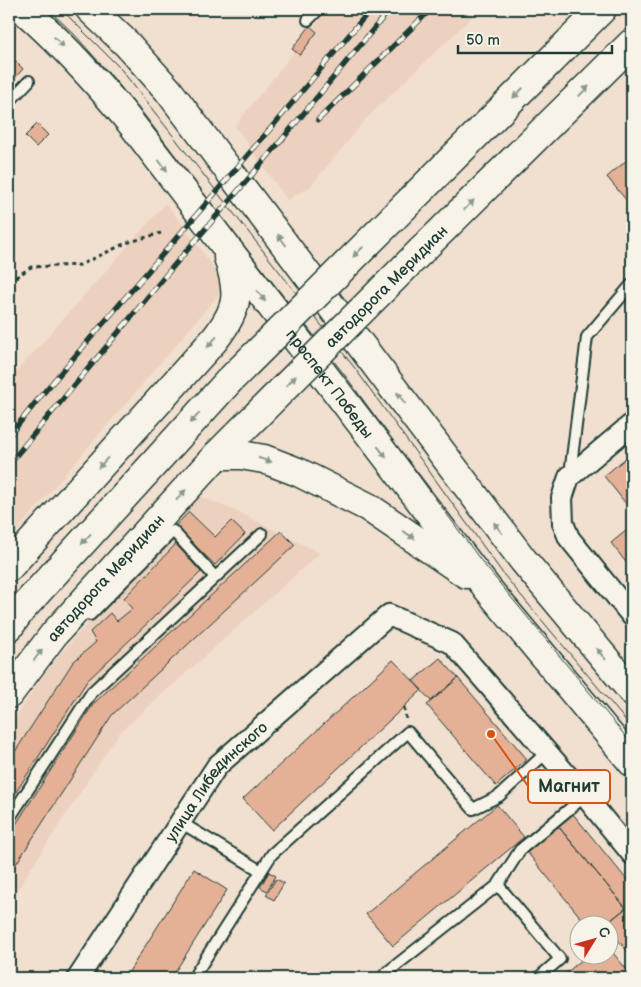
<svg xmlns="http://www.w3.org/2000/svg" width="641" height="987" viewBox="0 0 641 987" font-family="'Balsamiq Sans',sans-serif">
  <rect width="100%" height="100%" fill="#f1dfd0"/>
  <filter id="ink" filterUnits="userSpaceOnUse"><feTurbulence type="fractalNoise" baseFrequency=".02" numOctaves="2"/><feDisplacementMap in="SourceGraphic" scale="10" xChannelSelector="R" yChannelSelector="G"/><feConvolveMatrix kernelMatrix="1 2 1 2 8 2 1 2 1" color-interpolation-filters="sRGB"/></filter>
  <g filter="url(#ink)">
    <!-- built -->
    <path fill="#edd1bf" d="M328,9h152l-113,109 -57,69 -23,13 -52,-74z
      M166,203l61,82 -218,255v-160z
      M200,496l40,17 80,40 -201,180 -110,169v-176l41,-60z"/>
    <!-- building -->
    <path fill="#e4b197" stroke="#1f3d34" d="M310,26l7,6 -17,23 -8,-6z
      M9,55l14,14 -14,15z
      M37,124l11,11 -12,12 -11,-11z
      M632,156v51l-25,-30z
      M632,453v49l-5,3 -23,-29z
      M189,512l26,25 16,-16 14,13 -30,31 -40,-39z
      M632,526v44l-21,-27z
      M281,531l14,14 -183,170 -103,160v-40l85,-132z
      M176,544l25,28 -114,109 -78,122v-42l64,-99 23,-20 -6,-10 20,-19 7,8 15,-12 -8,-11z
      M440,658l18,20 -27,23 -18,-20z
      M393,660l29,30 -150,140 -29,-31z
      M458,678l69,81 -31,27 -69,-81z
      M497,805l27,32 -131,109 -27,-32z
      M573,814l59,72v65l-3,2 -21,-25v-4h-2l20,-16 -68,-82z
      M558,826l68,82 -20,16h-20l-59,-72z
      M194,869l33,21 -12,19 -44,69h-46z
      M269,872l7,4 -9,15 -7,-4z
      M276,879l8,4 -10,17 -8,-5z
      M608,947l19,23 -10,8h-57l29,-24h19z"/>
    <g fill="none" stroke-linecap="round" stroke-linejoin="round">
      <defs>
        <path id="service" d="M308,20l11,-11
          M9,102l20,-21
          M570,474l17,-137 45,-53
          M90,615l83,-84 42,46
          M9,819l83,-127 170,-158
          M180,822l81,49
          M498,885l62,74 -22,19
          M193,978l79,-124 136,-122 65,77 26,-13 48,-44
          M389,978l-4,-4 113,-89 22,-35 65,-54"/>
        <g id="minor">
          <path d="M632,424l-63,53 -7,21 1,25 6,15 63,78"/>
          <path id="s1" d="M78,978l139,-212 172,-151 63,28 133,153 47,58"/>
        </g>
        <g id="primary">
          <path id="s2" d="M23,9c40,35 75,74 109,115l355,464 145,174"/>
          <path d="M90,9l37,35 41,46 355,470 109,131"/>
          <path d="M393,218l209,-209"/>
          <path d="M421,251l211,-208"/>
          <path d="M217,455h24l23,4 34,13 70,35 98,67"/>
          <path d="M9,567l206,-228c24,-31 25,-45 13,-82"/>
          <path d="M9,627l12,-17 207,-228"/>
          <path id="s3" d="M9,694l45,-60 163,-179 40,-40"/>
        </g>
      </defs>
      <!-- service casing -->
      <use href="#service" stroke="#1f3d34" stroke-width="14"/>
      <!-- minor casing -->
      <use href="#minor" stroke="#1f3d34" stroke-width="24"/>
      <!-- primary casing -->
      <use href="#primary" stroke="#1f3d34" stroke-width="31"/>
      <!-- path -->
      <path stroke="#1f3d34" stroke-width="3" stroke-dasharray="4 4" stroke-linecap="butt" d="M9,282l22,-15 49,-2 46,-22 35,-10
        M404,707l2,12"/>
      <!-- service -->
      <use href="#service" stroke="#f7f3e8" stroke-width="10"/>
      <!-- minor -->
      <use href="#minor" stroke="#f7f3e8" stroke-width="20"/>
      <!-- primary -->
      <use href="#primary" stroke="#f7f3e8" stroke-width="28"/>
      <!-- tram -->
      <path stroke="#1f3d34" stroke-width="1" d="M48,9l26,25 42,47 231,297 135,184 150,182
        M61,9l59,59 234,299 150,208 128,153"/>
      <defs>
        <path id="rail" d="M318,120l113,-111
          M9,436l31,-39 231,-269 100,-119
          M9,464l162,-195 109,-127 110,-133"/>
      </defs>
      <!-- rail casing -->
      <use href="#rail" stroke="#1f3d34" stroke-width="5.5"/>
      <!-- rail -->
      <use href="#rail" stroke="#f7f3e8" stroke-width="4" stroke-dasharray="11" stroke-linecap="butt"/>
      <defs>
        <path id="primary-bridge" d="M228,382l165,-164
          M257,415l164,-164"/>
      </defs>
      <!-- primary-bridge casing -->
      <use href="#primary-bridge" stroke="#1f3d34" stroke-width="31" stroke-linecap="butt"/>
      <!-- primary-bridge -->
      <use href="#primary-bridge" stroke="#f7f3e8" stroke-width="28"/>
    </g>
    <!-- one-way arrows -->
    <defs><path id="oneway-solid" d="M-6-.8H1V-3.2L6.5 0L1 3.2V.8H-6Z" transform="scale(1.25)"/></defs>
    <g fill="#8b988e">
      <use href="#oneway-solid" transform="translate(59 42) rotate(45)"/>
      <use href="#oneway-solid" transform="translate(584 91) rotate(-45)"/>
      <use href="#oneway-solid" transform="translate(518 93) rotate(135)"/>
      <use href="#oneway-solid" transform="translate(163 166) rotate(53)"/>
      <use href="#oneway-solid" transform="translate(469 205) rotate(-45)"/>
      <use href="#oneway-solid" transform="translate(282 240) rotate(-127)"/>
      <use href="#oneway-solid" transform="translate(358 252) rotate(135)"/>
      <use href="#oneway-solid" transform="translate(261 296) rotate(52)"/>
      <use href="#oneway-solid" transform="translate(212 342) rotate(131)"/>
      <use href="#oneway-solid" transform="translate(291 381) rotate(-45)"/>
      <use href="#oneway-solid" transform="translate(401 398) rotate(-127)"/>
      <use href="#oneway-solid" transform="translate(195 418) rotate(132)"/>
      <use href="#oneway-solid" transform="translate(382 452) rotate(52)"/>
      <use href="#oneway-solid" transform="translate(265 460) rotate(17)"/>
      <use href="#oneway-solid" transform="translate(103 463) rotate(132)"/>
      <use href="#oneway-solid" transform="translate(181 495) rotate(-48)"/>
      <use href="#oneway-solid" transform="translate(498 528) rotate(-127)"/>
      <use href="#oneway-solid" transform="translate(409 535) rotate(34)"/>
      <use href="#oneway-solid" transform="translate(86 539) rotate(132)"/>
      <use href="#oneway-solid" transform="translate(601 654) rotate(-130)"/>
      <use href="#oneway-solid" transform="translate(38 655) rotate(-53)"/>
    </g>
  </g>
  <g text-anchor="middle" stroke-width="4" stroke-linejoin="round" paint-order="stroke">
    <!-- street labels -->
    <g font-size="16" fill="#1f3d34" stroke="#f7f3e8">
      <text transform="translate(386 286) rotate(-45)" y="6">автодорога Меридиан</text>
      <text dy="6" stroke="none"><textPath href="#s2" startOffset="485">проспект Победы</textPath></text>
      <text dy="6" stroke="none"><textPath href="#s3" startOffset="151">автодорога Меридиан</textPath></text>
      <text dy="6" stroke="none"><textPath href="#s1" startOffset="241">улица Либединского</textPath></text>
    </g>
  </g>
  <!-- callouts -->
  <path fill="none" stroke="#d45610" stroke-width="2" d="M491 734L528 786"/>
  <circle fill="#d45610" stroke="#f7f3e8" stroke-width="2" cx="491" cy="734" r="5"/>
  <rect fill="#f7f3e8" stroke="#d45610" stroke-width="2" x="528" y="770" width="82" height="33" rx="5"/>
  <g font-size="18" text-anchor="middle" font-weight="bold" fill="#1f3d34">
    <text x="569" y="792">Магнит</text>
  </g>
  <!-- margin -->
  <rect width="641" height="987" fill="none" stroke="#f7f3e8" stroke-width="30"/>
  <rect x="15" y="15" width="611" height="957" fill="none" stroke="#1f3d34" stroke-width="2" filter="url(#ink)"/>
  <!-- north arrow -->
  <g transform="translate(594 940) rotate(53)"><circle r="24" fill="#f7f3e8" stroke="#a1aaa0"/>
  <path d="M0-4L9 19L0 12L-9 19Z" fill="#c8321e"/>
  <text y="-8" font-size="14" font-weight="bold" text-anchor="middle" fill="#1f3d34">С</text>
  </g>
  <!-- scale -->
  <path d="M458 45v8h154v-8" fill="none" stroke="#1f3d34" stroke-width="2.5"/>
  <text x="466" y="45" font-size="15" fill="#1f3d34" stroke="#f7f3e8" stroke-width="4" paint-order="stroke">50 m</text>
</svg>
